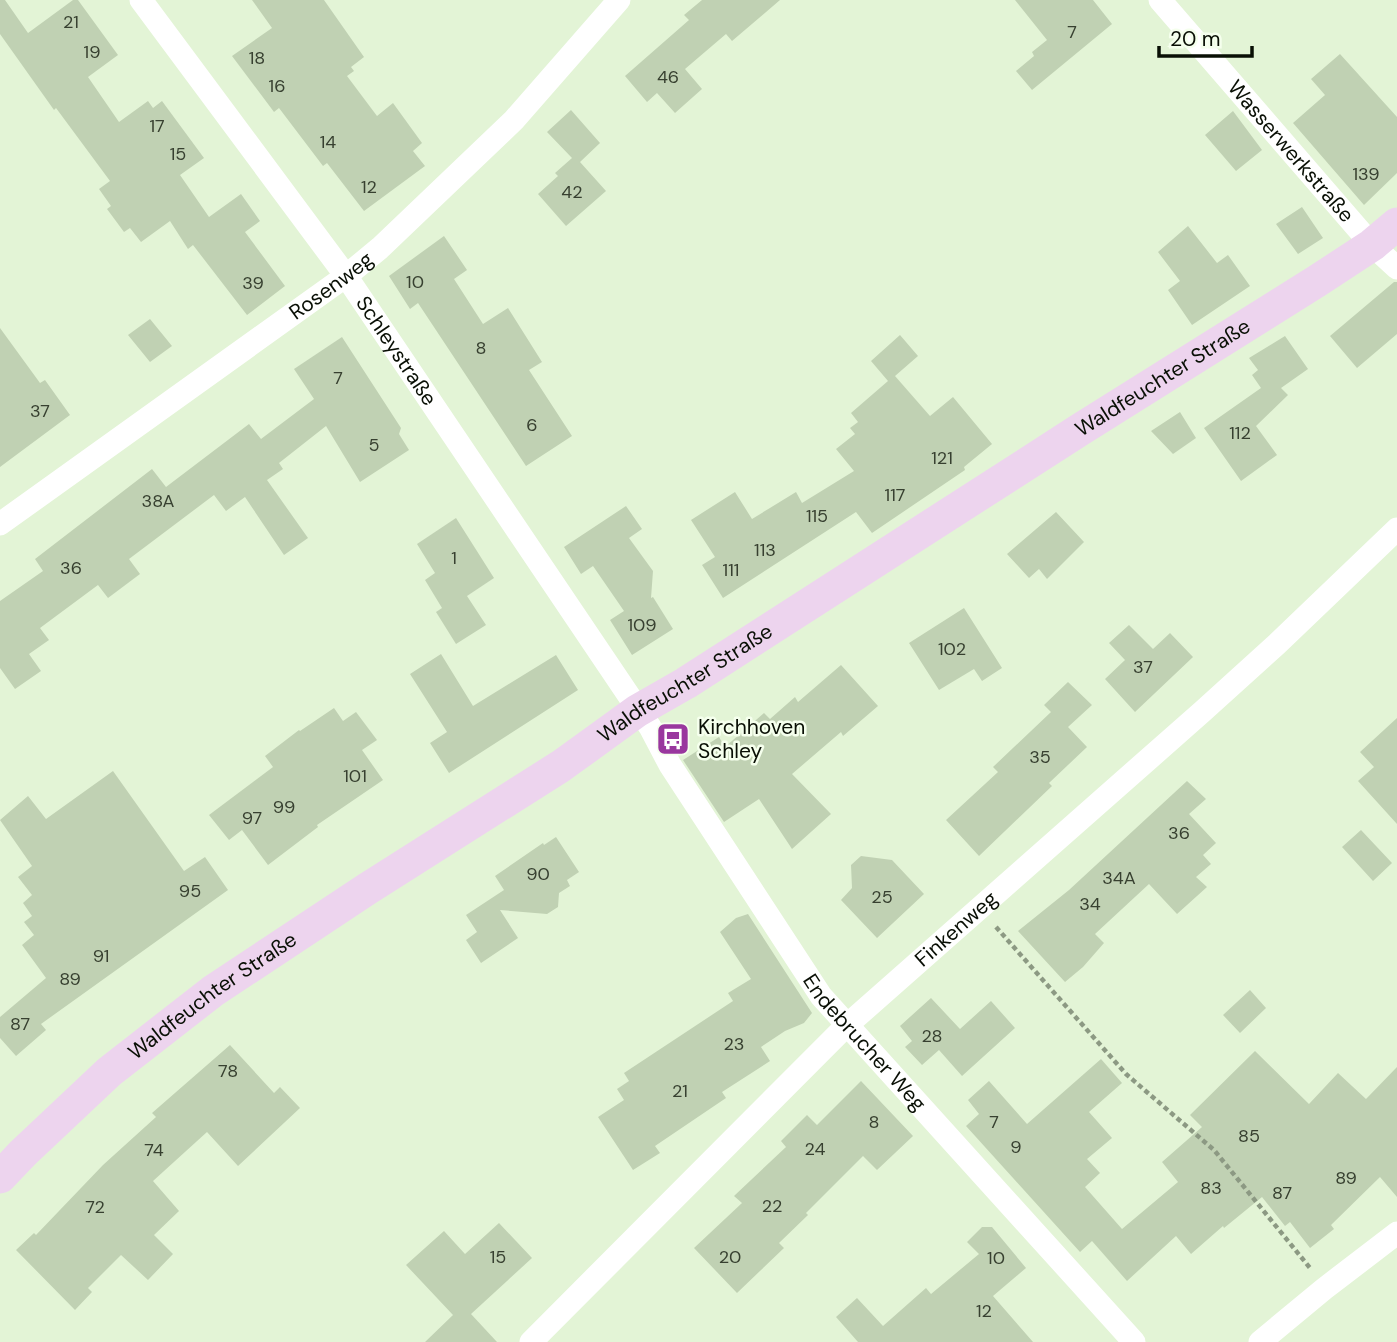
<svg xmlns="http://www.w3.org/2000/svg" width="1397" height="1342" viewBox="0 0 1397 1342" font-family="'DM Sans',sans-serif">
  <rect width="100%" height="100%" fill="#e3f4d6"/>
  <!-- building -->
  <path fill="#c0d1b3" d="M0,0h5l23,33 45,-33h5l40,55 -30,22 31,45 29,-21 5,7 9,-7 42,57 -24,17 29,42 32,-23 19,27 -15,11 40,54 -38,29 -54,-70 -5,4 -18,-28 -29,21 -11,-14 -6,4 -17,-23 4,-3 -12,-17 11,-8 -54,-73 -2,2 -54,-76z
    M252,0h72l40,57 -13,10 3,4 -7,5 30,40 16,-13 29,40 -9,8 12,15 -61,45 -37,-48 -4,3 -44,-58 -5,4 -42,-56 40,-28z
    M702,0h78l-48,41 -6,-7 -41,35 17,20 -27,24 -18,-20 -10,9 -22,-26 64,-56 -5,-5z
    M1015,0h78l19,24 -80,66 -16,-19 18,-15 -2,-4 15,-12z
    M1340,54l57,63v56l-33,32 -71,-82 32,-28 -14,-16z
    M571,110l29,33 -20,19 26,29 -40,35 -28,-32 20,-18 -3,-3 17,-15 -25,-26z
    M1233,111l29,39 -26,21 -31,-36z
    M1302,207l21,31 -25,16 -22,-30z
    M1188,226l29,37 11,-8 22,31 -58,39 -24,-35 12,-9 -22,-29z
    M444,236l23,34 -13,9 29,45 25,-16 34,54 -13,8 43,66 -46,30 -108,-163 -8,6 -21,-33z
    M1394,282h3v52l-40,34 -27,-32z
    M150,319l22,27 -22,16 -22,-27z
    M0,328l40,55 5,-3 25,35 -70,52z
    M900,335l18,21 -23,20 35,40 23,-19 39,47 -28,23 1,3 -93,63 -16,-21 -133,86 -21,-33 13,-8 -24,-37 44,-28 17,27 44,-27 6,11 52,-32 -18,-22 19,-15 -5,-6 8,-6 -7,-9 37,-32 -17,-20z
    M1285,336l23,33 -27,19 7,7 -32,31 21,29 -36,26 -37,-53 57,-40 -9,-13 6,-5 -9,-12z
    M342,337l59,91 -2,6 10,16 -49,32 -34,-56 -47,37 4,6 -16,11 41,58 -24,17 -39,-58 -19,14 -12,-16 -85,64 11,15 -32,24 -10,-13 -58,43 9,12 -20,14 12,17 -26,18 -15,-21v-67l43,-30 -8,-12 117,-90 14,18 83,-63 12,15 53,-40 -20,-30z
    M1180,412l16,26 -23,16 -22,-23z
    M626,506l16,23 -13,9 24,33 -2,27 2,-1 20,32 -41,26 -22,-35 14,-9 -31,-45 -12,8 -17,-27z
    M1056,512l28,30 -37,37 -8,-10 -10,9 -22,-24z
    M456,518l38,60 -27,18 19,29 -30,19 -20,-32 6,-4 -17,-28 10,-7 -18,-29z
    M964,608l38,60 -20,13 -8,-12 -35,21 -30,-47z
    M1129,625l24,24 17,-16 23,24 -58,55 -30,-33 20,-19 -16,-17z
    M441,654l32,52 83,-51 22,35 -129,83 -19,-30 17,-11 -37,-58z
    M841,665l37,41 -35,30 -2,-4 -49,42 39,40 -39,35 -33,-50 -35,23 -41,-62 36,-23 6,10 39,-34 6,6 25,-22 3,5z
    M1068,682l24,23 -24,22 19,20 -38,36 3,3 -73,70 -33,-36 52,-48 -5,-5 58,-55 -7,-7z
    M334,708l9,13 13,-9 21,28 -15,10 21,30 -66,45 1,2 -50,38 -26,-35 -13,10 -20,-25 64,-48 -8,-11 34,-26 1,1z
    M1397,718v106l-39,-43 16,-14 -14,-15z
    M113,771l71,100 21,-14 23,33 -187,134 5,6 -30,26 -16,-18v-21l46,-39 -24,-33 12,-10 -10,-13 8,-6 -9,-13 9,-8 -14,-18 14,-11 -32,-46 28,-24 18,23z
    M1187,781l19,18 -17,15 27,29 -13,12 8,9 -15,13 11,10 -30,27 -28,-30 -54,50 9,9 -21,24 -18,15 -47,-51 51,-41z
    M1361,830l31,33 -19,18 -31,-34z
    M556,837l23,35 -12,8 3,6 -11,7 -1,14 -11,7 -47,-4 18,28 -37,25 -15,-23 11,-8 -11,-17 38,-25 -9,-14 48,-33 1,2z
    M861,856l31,4 32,34 -47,44 -36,-38 11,-12 -1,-23z
    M748,914l64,99 -8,10 -19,8 -24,16 9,14 -48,31 4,6 -71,48 5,7 -27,17 -35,-53 26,-17 -7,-11 12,-8 -5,-8 109,-72 -5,-8 23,-14 -31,-47 16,-14z
    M1250,990l16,18 -26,25 -17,-18z
    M931,998l29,31 31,-28 24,27 -53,48 -23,-26 -17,15 -17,-18 7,-6 -12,-15z
    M230,1045l44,48 6,-6 20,21 -62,58 -31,-34 -54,49 26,30 -25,24 19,19 -25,26 -27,-25 -33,33 4,4 -17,18 -59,-60 18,-17 2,2 67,-70 53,-48 -4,-4z
    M1255,1051l54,53 29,-31 28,26 31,-32v130l-17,-20 -49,48 3,4 -24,19 -20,-26 -5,4 -23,-29 -38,31 -1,-2 -32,28 -15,-18 -49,45 -35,-40 -12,11 -114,-126 13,-12 -11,-14 21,-19 38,43 74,-65 21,24 -33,29 23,26 -25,21 13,14 -15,14 37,42 56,-47 -16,-20 40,-35 -12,-12z
    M861,1081l52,55 -36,34 -14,-14 -57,57 2,2 -29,28 5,5 -47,45 -43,-45 48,-45 -8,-7 52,-49 -5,-6 26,-26 10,10z
    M499,1223l33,35 -61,56 26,28h-72l28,-27 -47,-50 38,-34 21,23z
    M982,1227h10l34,41 -33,28 40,46h-175l-22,-25 21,-19 26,28 43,-38 5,6 48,-40 -12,-12z"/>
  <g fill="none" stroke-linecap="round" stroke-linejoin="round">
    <!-- path -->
    <path stroke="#8c9983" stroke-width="4.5" stroke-dasharray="5 3.5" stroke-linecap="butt" d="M996,927l130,147 88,76 96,118"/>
    <!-- street -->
    <g stroke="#fff" stroke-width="23">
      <path id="s1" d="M141,0l205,276 304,451 20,38 151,231 313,346"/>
      <path id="s2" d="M1160,0l212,245 25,23"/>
      <path id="s3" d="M0,524l346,-248 34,-28 134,-128 105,-120"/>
      <path id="s4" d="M531,1342l315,-316 357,-315 74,-67 120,-115"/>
      <path d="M1260,1342l64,-53 73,-56"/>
    </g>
    <!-- secondary -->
    <path stroke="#edd4ee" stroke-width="33" id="s5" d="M0,1177l23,-24 86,-81 104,-81 154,-102 194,-123 76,-55 49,-28 395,-254 236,-148 55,-36 25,-21"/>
  </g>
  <!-- icons -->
  <defs>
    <symbol id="bus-square" viewBox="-11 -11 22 22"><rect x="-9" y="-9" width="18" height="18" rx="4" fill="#99379e" stroke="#f5ffed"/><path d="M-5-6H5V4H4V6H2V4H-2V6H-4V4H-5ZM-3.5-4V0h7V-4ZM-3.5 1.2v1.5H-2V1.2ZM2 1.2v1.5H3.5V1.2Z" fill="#fff"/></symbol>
  </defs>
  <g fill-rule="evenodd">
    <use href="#bus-square" x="654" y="720" width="38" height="38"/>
  </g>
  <g text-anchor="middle" stroke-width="5" stroke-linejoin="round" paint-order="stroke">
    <!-- number labels -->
    <g font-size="18" fill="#374030">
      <text x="71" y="28">21</text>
      <text x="1072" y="38">7</text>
      <text x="92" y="58">19</text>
      <text x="257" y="64">18</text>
      <text x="668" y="83">46</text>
      <text x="277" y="92">16</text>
      <text x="157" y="132">17</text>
      <text x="328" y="148">14</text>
      <text x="178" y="160">15</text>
      <text x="1366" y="180">139</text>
      <text x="369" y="193">12</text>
      <text x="572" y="198">42</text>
      <text x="415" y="288">10</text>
      <text x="253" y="289">39</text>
      <text x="481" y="354">8</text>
      <text x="338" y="384">7</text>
      <text x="40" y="417">37</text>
      <text x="532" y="431">6</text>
      <text x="1240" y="439">112</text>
      <text x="374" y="451">5</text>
      <text x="942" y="464">121</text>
      <text x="895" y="501">117</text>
      <text x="158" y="507">38A</text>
      <text x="817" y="522">115</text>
      <text x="765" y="556">113</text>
      <text x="454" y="564">1</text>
      <text x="71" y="574">36</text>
      <text x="731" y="576">111</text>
      <text x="642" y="631">109</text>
      <text x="952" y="655">102</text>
      <text x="1143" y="673">37</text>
      <text x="1040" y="763">35</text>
      <text x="355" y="782">101</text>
      <text x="284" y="813">99</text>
      <text x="252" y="824">97</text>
      <text x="1179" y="839">36</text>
      <text x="538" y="880">90</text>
      <text x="1119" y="884">34A</text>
      <text x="190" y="897">95</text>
      <text x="882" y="903">25</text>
      <text x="1090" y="910">34</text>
      <text x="101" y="962">91</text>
      <text x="70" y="985">89</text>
      <text x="20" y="1030">87</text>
      <text x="932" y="1042">28</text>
      <text x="734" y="1050">23</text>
      <text x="228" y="1077">78</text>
      <text x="680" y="1097">21</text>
      <text x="874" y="1128">8</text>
      <text x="994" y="1128">7</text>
      <text x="1249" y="1142">85</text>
      <text x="1016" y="1153">9</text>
      <text x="815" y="1155">24</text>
      <text x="154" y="1156">74</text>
      <text x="1346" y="1184">89</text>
      <text x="1211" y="1194">83</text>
      <text x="1282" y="1199">87</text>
      <text x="772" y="1212">22</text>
      <text x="95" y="1213">72</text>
      <text x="498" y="1263">15</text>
      <text x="730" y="1263">20</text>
      <text x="996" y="1264">10</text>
      <text x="984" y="1317">12</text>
    </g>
    <!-- street labels -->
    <g font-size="21" fill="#090f05" stroke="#f5ffed">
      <text dy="7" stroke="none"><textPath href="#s2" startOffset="200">Wasserwerkstraße</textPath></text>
      <text dy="7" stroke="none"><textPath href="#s3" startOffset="408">Rosenweg</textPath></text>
      <text dy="7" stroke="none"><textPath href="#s1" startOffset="434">Schleystraße</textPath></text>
      <text dy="7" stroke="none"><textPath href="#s5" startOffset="1414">Waldfeuchter Straße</textPath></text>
      <text dy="7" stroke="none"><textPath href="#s5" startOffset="847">Waldfeuchter Straße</textPath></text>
      <text dy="7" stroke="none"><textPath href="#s4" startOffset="593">Finkenweg</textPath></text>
      <text dy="7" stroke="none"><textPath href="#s5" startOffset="280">Waldfeuchter Straße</textPath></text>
      <text dy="7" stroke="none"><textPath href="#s1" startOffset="1270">Endebrucher Weg</textPath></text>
    </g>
    <!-- poi labels -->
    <g font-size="21" fill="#090f05" stroke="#f5ffed" text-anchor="start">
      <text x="698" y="734">Kirchhoven<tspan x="698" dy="24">Schley</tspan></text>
    </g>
  </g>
  <!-- scale -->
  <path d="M1159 46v10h93v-10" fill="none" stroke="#090f05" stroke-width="3.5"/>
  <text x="1170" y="46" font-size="21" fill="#090f05" stroke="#f5ffed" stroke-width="5" paint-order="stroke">20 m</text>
</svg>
